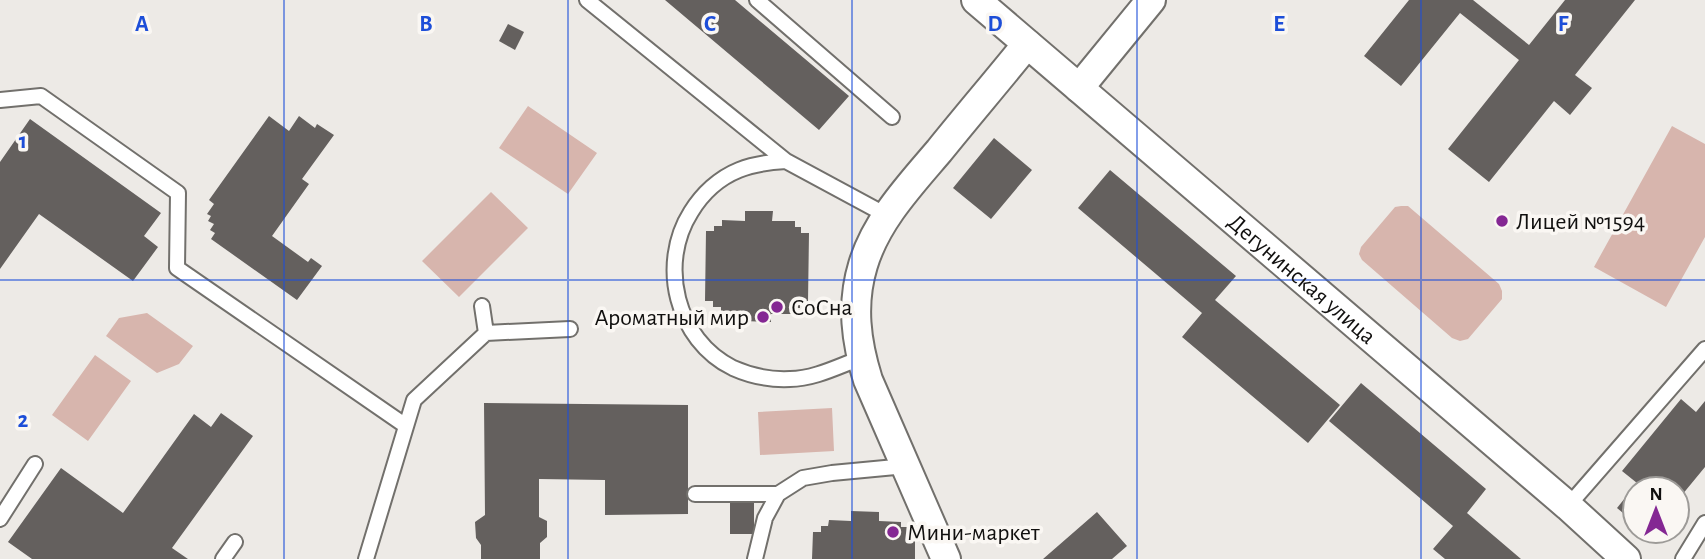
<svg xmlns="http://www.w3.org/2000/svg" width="1705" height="559" viewBox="0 0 1705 559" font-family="'Alegreya Sans',sans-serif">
  <rect width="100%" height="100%" fill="#edeae6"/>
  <!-- green -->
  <path fill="#d7b5ad" d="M528,106l69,47 -29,41 -69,-46z
    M1672,126l33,18v93l-39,70 -72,-40z
    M491,192l37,36 -69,69 -37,-36z
    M1401,206h7l91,78 3,7v8l-34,40 -8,2 -8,-3 -90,-78 -3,-6 2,-7 34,-40z
    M147,313l46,33 -14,18 -22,9 -51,-37 13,-18z
    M95,355l36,26 -43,60 -36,-26z
    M832,408l2,43 -74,4 -2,-43z"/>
  <!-- building -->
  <path fill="#64605e" d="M665,0h70l114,96 -30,34z
    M1409,0h64l56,45 36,-45h70l-60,75 17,13 -9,11 -13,16 -16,-14 -65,81 -41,-33 71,-89 -59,-47 -59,73 -37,-30z
    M508,24l16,8 -9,18 -16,-9z
    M269,116l20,15 10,-15 16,12 2,-4 17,11 -32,44 7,5 -37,52 36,26 3,-4 11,8 -25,34 -86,-61 4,-6 -5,-3 4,-6 -6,-3 3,-5 -4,-2 7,-10 -5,-4z
    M30,119l131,94 -17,23 14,11 -25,34 -94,-67 -39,55v-107z
    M994,138l38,32 -41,49 -38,-31z
    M1110,170l126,106 -21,24 125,105 -32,38 -126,-106 20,-24 -124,-105z
    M745,211h28l-1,10h23v6h6v6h8l-1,69h-8v6h-6v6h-23v8l-28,-1 1,-8h-23v-6h-8v-6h-8l1,-70h8v-5h8v-6l23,1z
    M1361,383l125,106 -19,24 54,46h-76l-12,-10 20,-23 -124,-105z
    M1681,399l15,13 9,-11v66l-28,34v-12h-42v34l-18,-15 20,-25 -15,-12z
    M484,403l204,2v109l-83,1v-35l-66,-1v38l8,4v16l-7,6v16h-59v-14l-5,-7 -1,-16 10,-7z
    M221,413l32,23 -81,112 16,11h-156l-24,-17 53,-74 62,45 71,-99 17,13z
    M730,503h24v31h-24z
    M851,511l28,1v9l22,1v5h7v6h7v26h-103l1,-27h8v-6h7l1,-6 22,1z
    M1097,512l30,34 -15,13h-69z"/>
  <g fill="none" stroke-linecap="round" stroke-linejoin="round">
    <defs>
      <path id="lane" d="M587,0l199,161 102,55
        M757,0l135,117
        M0,100l41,-4 137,97 -1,75 229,158
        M786,161c-17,1 -32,3 -47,9 -20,8 -37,24 -48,42 -33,52 -15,128 42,156 18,8 37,12 57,11 24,0 49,-13 71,-21
        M486,333l84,-4
        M695,494h83
        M1568,506l137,-157
        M0,519l35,-55
        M223,559l12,-17
        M366,559l48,-159 72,-67 -4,-27
        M755,559l10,-41 13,-24 25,-16 29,-5 74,-7
        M1683,559l22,-36"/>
      <g id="street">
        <path id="s1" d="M976,0l592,506 58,53"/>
        <path d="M1079,88l72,-88"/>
        <path d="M946,559l-78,-179c-12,-38 -17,-76 -5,-115 13,-44 47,-80 76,-114 29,-36 59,-71 88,-107"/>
      </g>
    </defs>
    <!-- lane casing -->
    <use href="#lane" stroke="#72706c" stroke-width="18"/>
    <!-- street casing -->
    <use href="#street" stroke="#72706c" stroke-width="32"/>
    <!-- lane -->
    <use href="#lane" stroke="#fff" stroke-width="14"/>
    <!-- street -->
    <use href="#street" stroke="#fff" stroke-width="28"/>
  </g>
  <!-- grid -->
  <path fill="none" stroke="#1d4ed8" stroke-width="2" stroke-opacity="0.55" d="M284,0v559M568,0v559M852,0v559M1137,0v559M1421,0v559M0,280h1705"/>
  <!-- markers -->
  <g fill="#842793" stroke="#faf7f3" stroke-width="2.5">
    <circle cx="1502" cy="221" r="7"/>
    <circle cx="777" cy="307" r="7"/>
    <circle cx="763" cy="317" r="7"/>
    <circle cx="893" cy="532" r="7"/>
  </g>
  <g text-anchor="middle" stroke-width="7" stroke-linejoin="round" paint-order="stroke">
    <!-- poi labels -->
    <g font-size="24" fill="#11100f" stroke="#faf7f3" text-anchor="start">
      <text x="1516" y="229">Лицей №1594</text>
      <text x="791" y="315">СоСна</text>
      <text x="749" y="325" text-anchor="end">Ароматный мир</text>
      <text x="907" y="540">Мини-маркет</text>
    </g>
    <!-- street labels -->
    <g font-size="24" fill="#11100f" stroke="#faf7f3">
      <text dy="8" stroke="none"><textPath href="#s1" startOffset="429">Дегунинская улица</textPath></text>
    </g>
  </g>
  <g font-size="23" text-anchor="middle" font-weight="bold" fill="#1d4ed8" stroke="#faf7f3" stroke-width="7" stroke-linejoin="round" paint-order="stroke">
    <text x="142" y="31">A</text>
    <text x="426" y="31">B</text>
    <text x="710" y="31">C</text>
    <text x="995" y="31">D</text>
    <text x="1279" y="31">E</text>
    <text x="1563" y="31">F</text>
    <text x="23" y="148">1</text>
    <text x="23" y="427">2</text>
  </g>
  <!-- north arrow -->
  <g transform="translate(1656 510)"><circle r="33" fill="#faf7f3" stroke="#9d9b98" stroke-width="2"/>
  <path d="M0-5L12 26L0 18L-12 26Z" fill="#842793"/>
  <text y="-10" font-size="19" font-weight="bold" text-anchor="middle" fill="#11100f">N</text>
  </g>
</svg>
